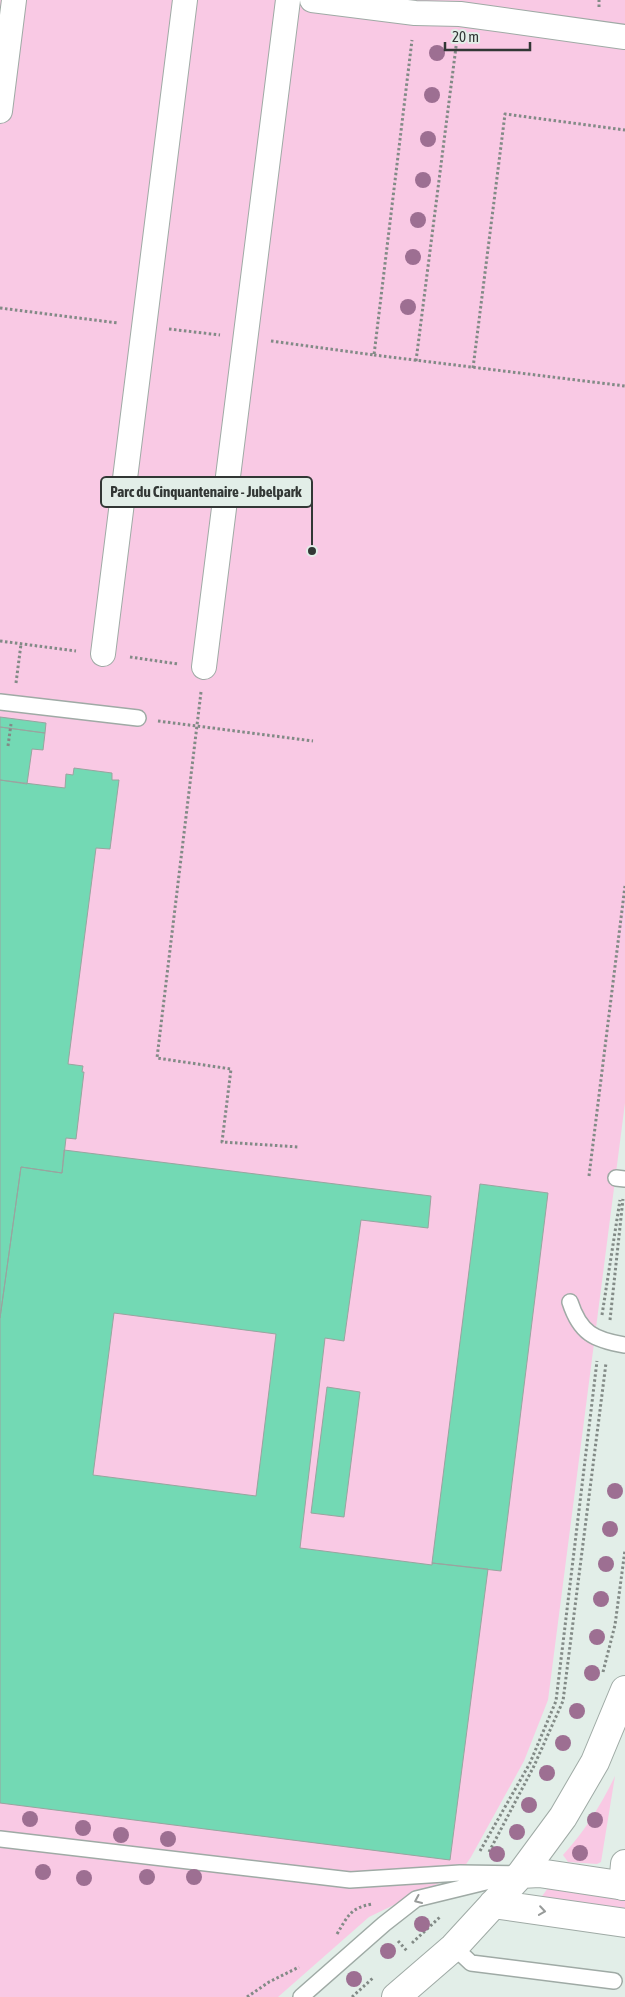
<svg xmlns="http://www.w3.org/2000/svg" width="625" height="1997" viewBox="0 0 625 1997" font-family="'Asap Condensed',sans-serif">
  <rect width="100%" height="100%" fill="#e2eee8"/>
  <!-- green -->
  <path fill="#f9c9e4" d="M0,0h625v1103l-77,597 -24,61 -53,96 -11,16 -91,44 -91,80h-278z
    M615,1776l-14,86 -4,2 -29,-2 -5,-7c22,-24 38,-50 52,-79z
    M548,1888l77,9v14l-85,-12z"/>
  <!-- building -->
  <path fill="#73d9b4" stroke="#99a49f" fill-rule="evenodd" d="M0,717l46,6 -1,10 -45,-6z
    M0,727l45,6 -2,17 -11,-1 -5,35 -27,-4z
    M74,768l38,5v7h7l-9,69 -14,-1 -28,216 15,2 -1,6h2l-8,67 -10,-1 -4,35 -41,-6 -21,151v-538l65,8 1,-14 7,1z
    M64,1150l367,46 -3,32 -67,-8 -17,121 -19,-3 -25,210 132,17v-2l56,6 -38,291 -450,-57v-485l21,-151 41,6zM114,1313l162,21 -20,162 -163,-21z
    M480,1184l68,9 -47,378 -69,-8z
    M327,1387l33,5 -16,125 -33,-4z"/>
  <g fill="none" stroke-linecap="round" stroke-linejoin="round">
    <defs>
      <path id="service" d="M0,702l138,16
        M616,1178l9,1
        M570,1302c10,31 24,38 55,43
        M0,1839l350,41 110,-7 61,1
        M454,1947l17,16 143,18
        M301,1997l83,-73 32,-25 82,-20"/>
      <path id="pedestrian" d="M312,0l103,13 45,1 165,23
        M0,111l14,-111
        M103,654l82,-654
        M204,667l84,-667"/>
      <path id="minor" d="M623,1886l2,-22"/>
      <path id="tertiary" d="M521,1874l18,-1 86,13
        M493,1904l132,19
        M396,1997l58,-50 67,-73 42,-57 32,-55 30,-72"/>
    </defs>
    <!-- service casing -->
    <use href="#service" stroke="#9faaa5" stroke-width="18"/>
    <!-- pedestrian casing -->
    <use href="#pedestrian" stroke="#9faaa5" stroke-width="26"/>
    <!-- minor casing -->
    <use href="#minor" stroke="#9faaa5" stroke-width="30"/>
    <!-- tertiary casing -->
    <use href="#tertiary" stroke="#9faaa5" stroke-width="30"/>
    <!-- path -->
    <path stroke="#828a86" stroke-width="3" stroke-dasharray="2.5 2.5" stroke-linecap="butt" d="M599,7v-7
      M0,308l118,15
      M169,329l51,6
      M271,341l103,14 38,-315
      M374,355l251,31
      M416,361l41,-322
      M473,368l32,-254 120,16
      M0,641l76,10
      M130,657l48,7
      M16,683l5,-39
      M201,692l-44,366 74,11 -9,73 77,5
      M158,721l155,20
      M8,746l3,-22
      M589,1176l36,-290
      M602,1315l18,-115
      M610,1320l13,-121
      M603,1672l12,-47 10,-75
      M480,1851l50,-88 26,-62 41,-340
      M489,1852l45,-86 29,-65 43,-338
      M337,1934c11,-18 13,-26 35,-30
      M398,1941l9,10
      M412,1943l28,-26
      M247,1997l22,-15 30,-15
      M352,1997l22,-20"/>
    <!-- service -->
    <use href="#service" stroke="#fff" stroke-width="15"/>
    <!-- pedestrian -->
    <use href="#pedestrian" stroke="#fff" stroke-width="24"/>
    <!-- minor -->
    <use href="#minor" stroke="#fff" stroke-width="28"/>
    <!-- tertiary -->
    <use href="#tertiary" stroke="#fff" stroke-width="28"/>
  </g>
  <!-- trees -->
  <g fill="#9d6f92">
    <circle cx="437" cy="53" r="8"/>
    <circle cx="432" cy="95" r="8"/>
    <circle cx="428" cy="139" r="8"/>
    <circle cx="423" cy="180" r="8"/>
    <circle cx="418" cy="220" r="8"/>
    <circle cx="413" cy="257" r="8"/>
    <circle cx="408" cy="307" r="8"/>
    <circle cx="615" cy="1491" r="8"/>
    <circle cx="610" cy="1529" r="8"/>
    <circle cx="606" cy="1564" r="8"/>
    <circle cx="601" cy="1599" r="8"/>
    <circle cx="597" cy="1637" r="8"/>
    <circle cx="592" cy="1673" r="8"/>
    <circle cx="577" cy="1711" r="8"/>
    <circle cx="563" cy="1743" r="8"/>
    <circle cx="547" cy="1773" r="8"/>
    <circle cx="529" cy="1805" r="8"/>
    <circle cx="30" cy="1819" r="8"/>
    <circle cx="595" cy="1820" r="8"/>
    <circle cx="83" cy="1828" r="8"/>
    <circle cx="517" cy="1832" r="8"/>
    <circle cx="121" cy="1835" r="8"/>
    <circle cx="168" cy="1839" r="8"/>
    <circle cx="580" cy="1853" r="8"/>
    <circle cx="497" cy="1854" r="8"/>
    <circle cx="43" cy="1872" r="8"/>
    <circle cx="147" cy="1877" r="8"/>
    <circle cx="194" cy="1877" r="8"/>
    <circle cx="84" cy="1878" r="8"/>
    <circle cx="422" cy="1924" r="8"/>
    <circle cx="388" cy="1951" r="8"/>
    <circle cx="354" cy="1979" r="8"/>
  </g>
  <!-- one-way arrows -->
  <defs><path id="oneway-chevron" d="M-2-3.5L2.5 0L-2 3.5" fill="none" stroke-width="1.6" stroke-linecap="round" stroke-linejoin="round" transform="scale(1.25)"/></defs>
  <g stroke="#989b9a">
    <use href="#oneway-chevron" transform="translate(418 1900) rotate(156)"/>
    <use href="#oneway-chevron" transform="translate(542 1911) rotate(8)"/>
  </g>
  <!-- callouts -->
  <path fill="none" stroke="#323735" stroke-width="2" d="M312 551L312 492"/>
  <circle fill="#323735" stroke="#e2eee8" stroke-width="2" cx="312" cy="551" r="5"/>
  <rect fill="#e2eee8" stroke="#323735" stroke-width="2" x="101" y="477" width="211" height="30" rx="5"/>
  <g font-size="15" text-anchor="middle" font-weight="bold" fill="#323735">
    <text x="206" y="497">Parc du Cinquantenaire - Jubelpark</text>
  </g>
  <!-- scale -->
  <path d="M445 42v8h85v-8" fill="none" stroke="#323735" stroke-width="2.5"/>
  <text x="452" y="42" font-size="15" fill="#323735" stroke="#e2eee8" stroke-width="4" paint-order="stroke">20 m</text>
</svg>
